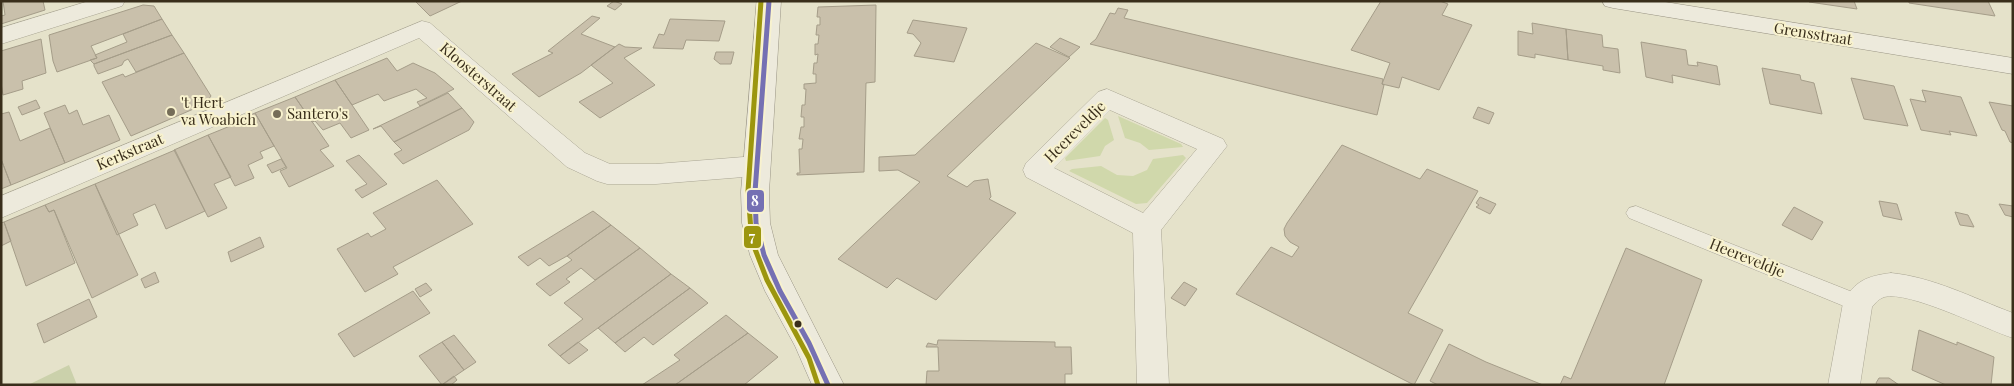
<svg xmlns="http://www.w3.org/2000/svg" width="2014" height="386" viewBox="0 0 2014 386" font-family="'Playfair Display',serif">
  <rect width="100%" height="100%" fill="#e5e2ca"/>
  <!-- green -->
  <path fill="#d0d8ab" d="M1118,116l63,28 2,3 -34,3 -9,-7 -15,-5z
    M1105,118l3,2 6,20 -9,6 -5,10 -34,5 -1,-3z
    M1183,155l3,3 -39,45 -11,1 -67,-33 3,-2 29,-3 16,9 16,1 14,-6 6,-11z"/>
  <!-- cemetery -->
  <path fill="#cbd1ab" d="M69,365l8,20h-49z"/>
  <!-- building -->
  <path fill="#c9c0ab" stroke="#a59d89" d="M3,1h40l2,9 -44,14v-8l4,-1z
    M415,1h47l-32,15z
    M614,1l8,3 -7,6 -8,-4z
    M1381,1h59l8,3 -6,11 30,10 -33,65 -37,-13 -3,11 -17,-4 8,-21 -39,-13z
    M1808,1h46l3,8 -48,-7z
    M1909,1h79l7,15 -86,-13z
    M143,5l11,1 8,13 -71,27 6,12 -40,14 -4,-11 -4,-26z
    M876,5l-1,77 -9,1 -2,89 -67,3v-2h3l-1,-24h3l1,-10h-4l2,-12h3v-10h-3l1,-12h3l1,-16h-2v-5l12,-1v-9h-3l1,-11h3l1,-9 -3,1v-11h3l1,-9h-3l1,-10h3v-8h-3l1,-10z
    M1118,8l10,2 -4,8 259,61 -1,5 2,1 -7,30 -287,-71 6,-5 14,-26 5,1z
    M592,16l8,2 -19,16 34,13 -34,26 -42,24 -27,-23 41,-21 -5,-2z
    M162,19l10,16 -78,29 -4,-4 7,-2 -2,-3 32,-13 -4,-8z
    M670,19l55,2 -6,20 -33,-1 -3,9 -30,-1 6,-14 5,1z
    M913,20l54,8 -13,34 -40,-6 7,-13 -8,-9 -6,-1z
    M1532,23l34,6 2,31 -33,-6v4l-17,-3v-24l15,3z
    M1566,29l36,6 1,12 15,2 2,24 -17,-3v-4l-35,-6z
    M172,35l12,18 -48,19 -8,-13 -4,2 -2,4 -24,9 -4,-8v-2z
    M1060,38l20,9 -11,10 -19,-10z
    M41,39l5,34 -24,8 1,8 -20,6 -2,-12v-32z
    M1641,42l45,8 2,15 10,1 -1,-4 20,4 3,19 -48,-10 1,8 -27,-6z
    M1036,43l34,15 -123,118 20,11 7,-6 14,-2 3,18 -2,2 27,14 -80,87 -39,-22 -10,10 -49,-29 82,-77 -22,-12 -19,1v-14l36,-2z
    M619,44l6,3 17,1 -18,10 31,27 -55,33 -21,-16 34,-19 -22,-18z
    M716,52h18l-3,12h-11l-6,-5z
    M184,53l27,43 -6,8 -74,32 -29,-54 21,-8 2,3z
    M387,58l10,13 16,-8 22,10 19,16 -34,17 -3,-4 10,-4 -11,-9 -32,12 -6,-7 -26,11 -17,-25z
    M1762,68l38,7 1,5 13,3 8,31 -52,-10z
    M1851,78l43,8 14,40 -44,-7z
    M335,80l34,50 -18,8 -11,-15 -17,7 -8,-9 -3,1 -17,-25z
    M1922,90l39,7 16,39 -28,-5 2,4 -30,-5 -11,-31 16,3z
    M448,93l14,15 -68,34 -13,-16 -8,3z
    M295,97l34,49 -9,4 14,16 -45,21 -9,-16 7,-3 -32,-55z
    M36,100l4,8 -18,7 -4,-8z
    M1989,102l24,4v37l-3,-1 -5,-11 -3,-1z
    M65,105l4,9 8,-4 6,15 26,-10 11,25 -55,23 -21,-50z
    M1478,107l16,6 -5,11 -16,-6z
    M462,108l12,14 -5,8 -66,34 -9,-10 8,-4 -8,-8z
    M9,112l11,29 30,-13 15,35 -54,22 -10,-26v-45z
    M255,113l19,33 -14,6 3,6 -15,7 6,13 -19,8 -27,-51 32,-13 -1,-2z
    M208,135l23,42 -17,7 13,24 -19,9 -34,-67z
    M1342,145l78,34 7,-10 51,22 -70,122 35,17 -29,55 -178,-91 35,-47 21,10 7,-10 -9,-5 -5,-6 -1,-7 3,-6z
    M175,150l30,61 -39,18 -11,-25 -22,10 5,11 -21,10 -22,-51z
    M359,155l28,29 -25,14 -7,-8 12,-6 -21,-23z
    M1,159l10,26 -10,4z
    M281,159l5,8 -14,6 -5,-8z
    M437,180l36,44 -80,43 5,7 -33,18 -28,-43 31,-16 3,4 15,-8 -13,-16z
    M95,184l43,91 -46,23 -38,-88 -5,2 -4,-7z
    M1480,197l16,7 -6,10 -14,-7 3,-2 -3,-2z
    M1879,201l18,3 5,16 -19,-4z
    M1999,204l14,2v11l-8,-2z
    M45,205l4,7 5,-2 21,53 -49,23 -22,-64z
    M1794,207l29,15 -11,18 -30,-15z
    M593,211l18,14 -44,31 -18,10 -9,-8 -12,8 -10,-9z
    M1955,212l13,3 6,12 -14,-2z
    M4,222l7,19 -10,5v-23z
    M611,225l29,23 -45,32 -14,-12 -15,11 4,3 -20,14 -14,-12 36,-24 -5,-4z
    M260,237l4,10 -33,15 -3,-10z
    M640,248l31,26 -111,82 -12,-11 35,-26 -19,-16z
    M1626,248l76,32 -38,105h-104l4,-9 7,3z
    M155,272l4,10 -14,6 -4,-9z
    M671,274l19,14 -75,55 -17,-15z
    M1184,282l13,7 -12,17 -14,-8z
    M426,283l6,7 -12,7 -5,-8z
    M690,288l18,15 -55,42 -9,-8 -19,15 -10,-9z
    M413,291l17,22 -76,44 -16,-23z
    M89,299l8,18 -53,26 -7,-19z
    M726,315l22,18 -73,52h-33l38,-25 -6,-5z
    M1919,330l38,15v-3l37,15 -3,28h-45l-34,-15z
    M748,333l30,24 -34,28h-69z
    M454,335l22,27 -12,8 -22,-28z
    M938,340l117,2v5h16l1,27h-7v11h-139l1,-14h12l-1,-24h-12l2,-4 9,2z
    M442,342l22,28 -22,15 -23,-29z
    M578,342l10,8 -19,14 -9,-8z
    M1449,344l37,18 57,23h-105l-8,-4z
    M454,376l3,4 -6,5 -8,-1z
    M1879,378h10l10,7h-22l-1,-2z"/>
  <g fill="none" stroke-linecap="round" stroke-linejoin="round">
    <defs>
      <path id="lane" d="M1636,206l229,91 3,6 -3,6 -7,2 -7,-2 -222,-91 -3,-5 3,-5z"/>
      <path id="street" d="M89,1h36l-3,5 -121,38v-16z
        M422,21l8,2 50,43 105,87 25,11h46l100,-8 10,3 3,7 -3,7 -10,3 -100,8h-49l-10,-3 -30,-14 -148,-129 -418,180v-22z
        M1107,89l116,50 4,7 -66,84 8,155h-32l-4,-152 -107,-56 -3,-7 3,-7 72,-71zM1110,110l87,39 -54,64 -89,-45z
        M1891,273c42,4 82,25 122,40v25c-28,-9 -105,-48 -129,-41 -5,2 -8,5 -12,10l-12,78h-32l15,-82c11,-22 24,-27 48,-30z"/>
      <path id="secondary" d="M757,1h24l-12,191 1,31 8,32 66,130h-32l-17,-39 -30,-55 -15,-36 -8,-32 -1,-31z
        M1602,1h57l354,57v16l-400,-66 -8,-2z"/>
    </defs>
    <!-- lane casing -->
    <use href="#lane" stroke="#aaa694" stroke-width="1"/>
    <!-- street casing -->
    <use href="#street" stroke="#aaa694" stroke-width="1"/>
    <!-- secondary casing -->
    <use href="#secondary" stroke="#999484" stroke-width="1"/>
    <!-- lane -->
    <use href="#lane" fill="#edeadc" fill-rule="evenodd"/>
    <!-- street -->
    <use href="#street" fill="#edeadc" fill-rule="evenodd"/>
    <!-- secondary -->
    <use href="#secondary" fill="#edeadc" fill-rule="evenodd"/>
    <defs>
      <path id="bus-1" d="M769,1l-14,191 1,31 8,32 16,36 29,52 19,42"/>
      <path id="bus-2" d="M761,1l-13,190 3,40 4,18 12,31 42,78 9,27"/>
    </defs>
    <!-- bus-1 casing -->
    <use href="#bus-1" stroke="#f8f2ce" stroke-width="9"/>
    <!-- bus-2 casing -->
    <use href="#bus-2" stroke="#f8f2ce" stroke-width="9"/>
    <!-- bus-1 -->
    <use href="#bus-1" stroke="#7570b3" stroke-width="5"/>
    <!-- bus-2 -->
    <use href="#bus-2" stroke="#9c960e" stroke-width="5"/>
  </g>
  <!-- markers -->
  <g fill="#756d58" stroke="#f8f2ce" stroke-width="2">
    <circle cx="171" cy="112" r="5"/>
    <circle cx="277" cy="114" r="5"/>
  </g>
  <circle fill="#392e1b" stroke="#f8f2ce" stroke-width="2" cx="798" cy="324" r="4.5"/>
  <g text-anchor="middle" stroke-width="4" stroke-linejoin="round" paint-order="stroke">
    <!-- street labels -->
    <g font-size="15" fill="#392e1b" stroke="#f8f2ce">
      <text transform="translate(1813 34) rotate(9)" y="5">Grensstraat</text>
      <text transform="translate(478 77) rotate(41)" y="5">Kloosterstraat</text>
      <text transform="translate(1075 132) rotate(-45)" y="5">Heereveldje</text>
      <text transform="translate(130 152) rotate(-23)" y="5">Kerkstraat</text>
      <text transform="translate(1747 258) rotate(22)" y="5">Heereveldje</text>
    </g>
    <!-- poi labels -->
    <g font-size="15" fill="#392e1b" stroke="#f8f2ce" text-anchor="start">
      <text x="181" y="108">'t Hert<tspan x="181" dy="17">va Woabich</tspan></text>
      <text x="287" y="119">Santero's</text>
    </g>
  </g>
  <g stroke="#f8f2ce" stroke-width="2">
    <rect x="746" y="189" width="19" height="24" rx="5" fill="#7570b3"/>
    <rect x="743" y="225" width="19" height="24" rx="5" fill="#9c960e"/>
  </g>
  <g font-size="14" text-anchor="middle" font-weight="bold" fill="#fff">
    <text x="755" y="206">8</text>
    <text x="752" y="242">7</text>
  </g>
  <!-- border -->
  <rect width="2014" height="386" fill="none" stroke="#392e1b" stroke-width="5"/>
</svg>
